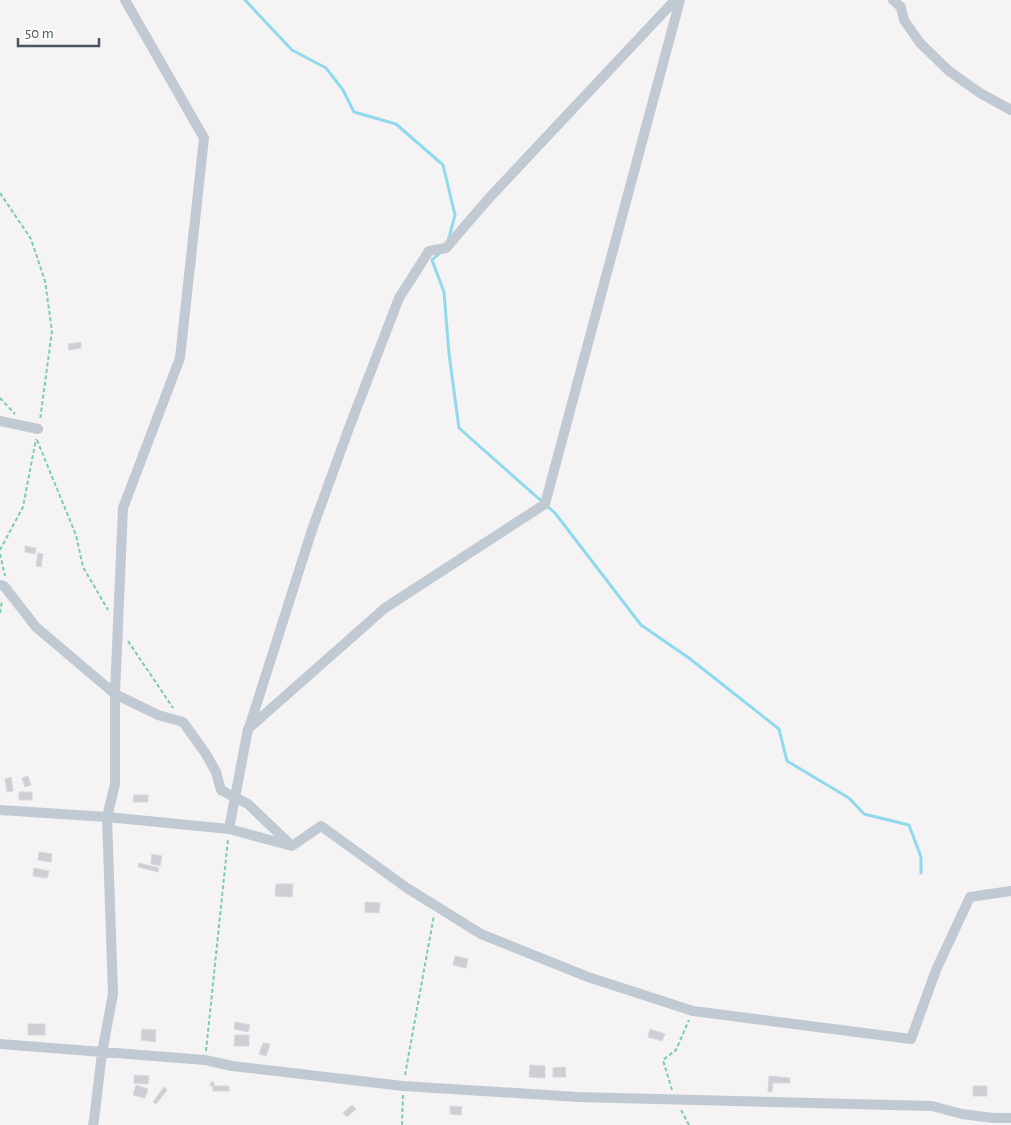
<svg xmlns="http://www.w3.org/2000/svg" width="1011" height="1125" viewBox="0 0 1011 1125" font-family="'Alegreya Sans',sans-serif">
  <rect width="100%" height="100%" fill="#f5f3f3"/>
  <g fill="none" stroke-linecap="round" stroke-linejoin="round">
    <!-- stream -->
    <path stroke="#90daee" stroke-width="3" d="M245,0l47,50 34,18 17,22 11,22 42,12 47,41 12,50 -7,26
      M441,252l-9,8 12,32 5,62 10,74 96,85 86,112 48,33 90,71 8,32 62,37 15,16 45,11 12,32v16"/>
  </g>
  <!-- building -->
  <path fill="#cdcfd5" stroke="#d7d9de" d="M81,342v6l-12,2 -1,-6z
    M25,546l11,2 -1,6 -10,-2z
    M38,553l5,1 -2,13 -5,-1z
    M28,776l3,9 -6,2 -3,-9z
    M11,777l2,14 -6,1 -2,-13z
    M19,792h13v8h-13z
    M134,795h14v7h-15z
    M39,852l13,2 -1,8 -13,-2z
    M152,854l10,2 -2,10 -9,-2z
    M139,863l20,5 -1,4 -20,-5z
    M34,868l15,3 -2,7 -14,-2z
    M276,884h17l-1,13 -17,-1z
    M365,902l15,1 -1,10 -14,-1z
    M455,956l13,3 -2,9 -13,-3z
    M235,1022l15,3 -2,7 -14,-3z
    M28,1024h17v11h-17z
    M142,1029l14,1 -1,12 -14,-2z
    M650,1029l15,5 -3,7 -14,-4z
    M235,1035h14v11h-15z
    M263,1043l7,1 -4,12 -7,-2z
    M530,1065l15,1v12l-16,-1z
    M565,1067l1,10h-13v-9z
    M134,1075l15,1 -1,8 -14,-1z
    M769,1076l21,2v5h-17l-1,9h-4z
    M211,1082h3v4h15v5h-16v-5h-3z
    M136,1085l12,4 -3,9 -12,-3z
    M973,1086h14v10h-14z
    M164,1087l3,3 -11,14 -3,-2z
    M352,1105l4,4 -9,8 -4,-4z
    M450,1106l12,1 -1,8 -11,-1z"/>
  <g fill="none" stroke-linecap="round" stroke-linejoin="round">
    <!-- path -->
    <path stroke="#7ad0a6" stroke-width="2" stroke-dasharray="4 2.5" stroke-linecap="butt" d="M0,193l31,46 14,42 7,50 -12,89
      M0,398l15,16
      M37,440l39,95 7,32 25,43
      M0,550l23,-43 13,-68
      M0,554l5,22
      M0,613l2,-12
      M128,641l45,67
      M206,1051l22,-212
      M405,1075l29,-160
      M672,1090l-9,-30 13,-10 13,-30
      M681,1110l8,15
      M402,1125l1,-30"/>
    <!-- minor -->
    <path stroke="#c1cad2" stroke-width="10" d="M893,0l8,7 3,13 16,23 29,28 31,22 31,17
      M0,421l38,8
      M0,585l4,1 32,41 79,67 43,21 25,7 23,32 10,18 5,18 27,14 43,41
      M249,728l63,-198 37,-102 50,-130 30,-47 17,-3 44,-51 185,-197
      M0,810l107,7 122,12 63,17 29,-20 86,62 74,46 107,43 105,34 218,28 25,-69 34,-73 41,-6
      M229,829l19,-100 137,-121 160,-104 135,-504
      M0,1044l205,16 27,6 171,20 175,11 354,9 30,8 31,4h18
      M93,1125l1,-5 8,-67 11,-59 -6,-177 8,-33v-90l8,-186 57,-150 24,-220 -79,-138"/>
  </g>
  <!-- scale -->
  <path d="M18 38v8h81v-8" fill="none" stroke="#4a5661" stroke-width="2.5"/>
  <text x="25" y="38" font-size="15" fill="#4a5661" stroke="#ffffff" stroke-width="4" paint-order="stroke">50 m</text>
</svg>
